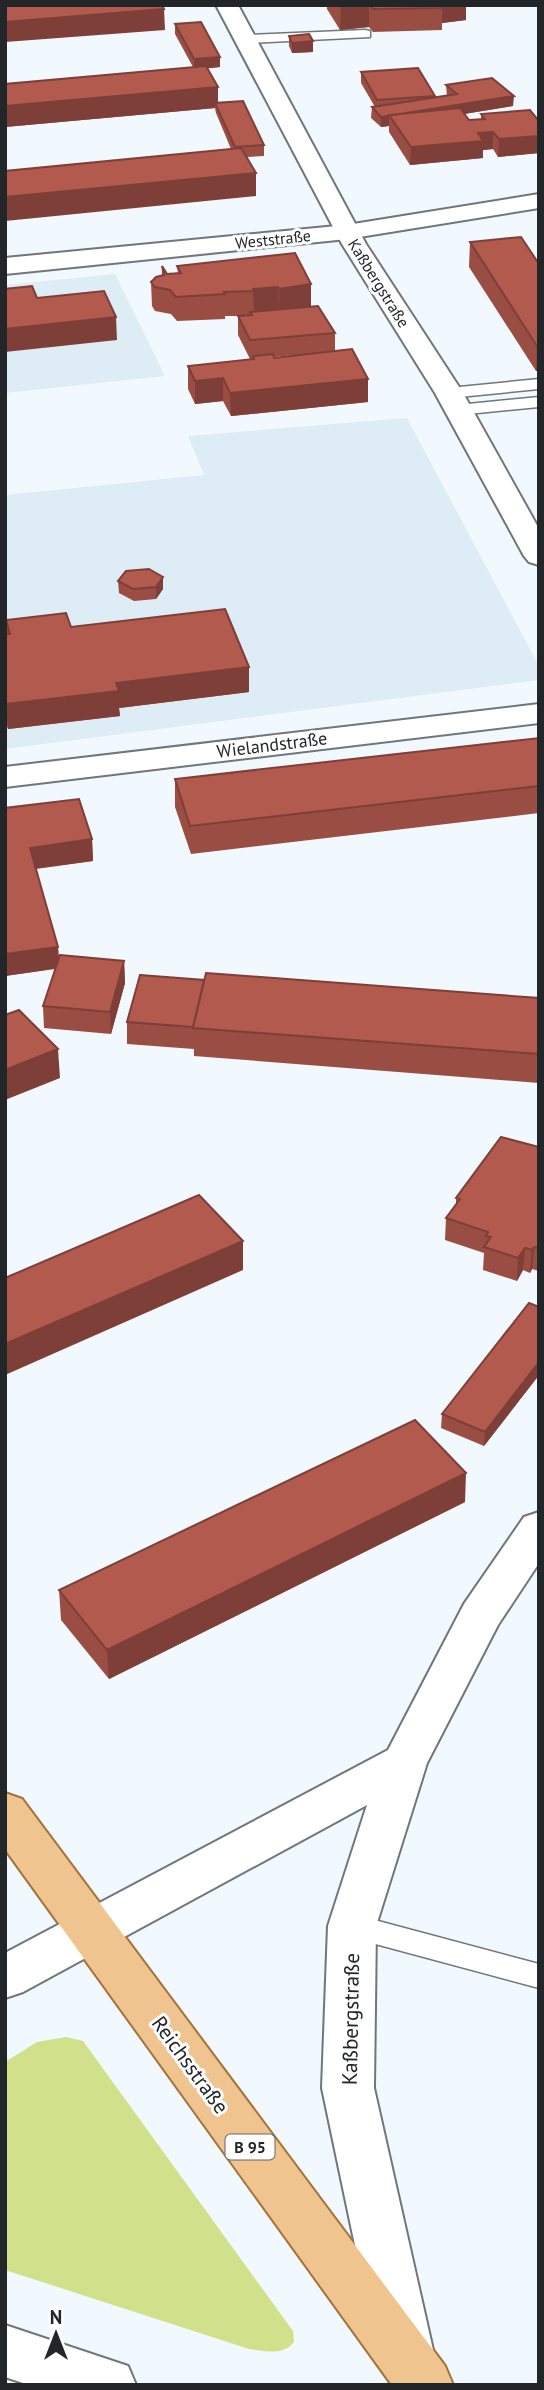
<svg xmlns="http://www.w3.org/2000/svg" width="544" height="2390" viewBox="0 0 544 2390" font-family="'PT Sans',sans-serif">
  <rect width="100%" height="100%" fill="#f1f8fe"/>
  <!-- built -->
  <path fill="#deecf6" d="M115,274l50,102 -160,17v-108z
    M407,418l132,248v14l-534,69v-254l199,-20 -16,-39z"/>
  <!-- green -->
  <path fill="#d1e18b" d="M66,2037l17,4 210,290 1,11c-11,14 -28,9 -45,7l-244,-79v-208l32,-20z"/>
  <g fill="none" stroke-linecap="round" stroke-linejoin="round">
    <defs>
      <path id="service" d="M365,30l5,1v6l-123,6 -6,-4 6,-4z
        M539,379v10l-90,9 -8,-5 8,-5z
        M539,397v10l-81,8 -8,-5 8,-5z
        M352,1914l187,50v24l-197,-53 -4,-9 4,-9z"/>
      <path id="minor" d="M216,5h22l128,239 97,149 76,136v36l-10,-3 -5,-6 -89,-163 -93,-149z
        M539,704v19l-534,64v-20z
        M539,1512v51l-41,62 -71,138 -51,163 -2,162 59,262 -9,18 -19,8 -19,-8 -9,-18 -55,-262 6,-162 39,-121 -344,187 -18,6v-45l383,-203 76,-146 60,-87z
        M5,2325l123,41 8,19h-107l-24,-8z"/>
      <path id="tertiary" d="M539,194v14l-192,31 -342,35v-16l342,-33z"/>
      <path id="primary" d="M5,1793l17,6 423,567 8,19h-61l-387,-536z"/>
    </defs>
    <!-- service casing -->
    <use href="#service" stroke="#70767b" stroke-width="3"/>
    <!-- minor casing -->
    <use href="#minor" stroke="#70767b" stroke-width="4"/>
    <!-- tertiary casing -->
    <use href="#tertiary" stroke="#70767b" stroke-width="4"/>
    <!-- primary casing -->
    <use href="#primary" stroke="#a2733b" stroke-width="4"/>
    <!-- service -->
    <use href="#service" fill="#fff" fill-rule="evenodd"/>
    <!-- minor -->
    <use href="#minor" fill="#fff" fill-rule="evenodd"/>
    <!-- tertiary -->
    <use href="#tertiary" fill="#fff" fill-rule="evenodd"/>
    <!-- primary -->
    <use href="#primary" fill="#f0c48f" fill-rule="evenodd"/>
  </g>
  <!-- wall -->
  <path fill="#994d43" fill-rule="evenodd" d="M327,5h139v15l-24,3v7l-69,2 -4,-5 -29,3 -13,-21z
    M175,24l45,43 -13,1 11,35 46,42v11l-17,1 9,16v23l-25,-47 -15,-36 -1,-5 -210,19v-43l188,-17 -18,-33z
    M289,36l24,5v11l-21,1 -3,-7z
    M361,72l74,24v2l12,-2 -1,-11 67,21 -49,8 5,6 12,-1v-5l58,7v32l-41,4 -5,-8 -10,1v8l-73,7 -21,-33v-6l-8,1 -10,-9 1,-11h3l-14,-24z
    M470,242l69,22v107h-3l-67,-104z
    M295,253l16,54 24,26v18l33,51 -137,14 -8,-15 -28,3 -7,-15v-23l62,-7 -12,-24v-19h-13v3l-48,2 -6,-7 -16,-3 -3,-5 -1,-24 11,-7v-9l5,8 11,-1 -1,-7zM307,354l-33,4v-1z
    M126,571l37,18 -7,10 -22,2 -15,-8 -1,-12z
    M6,620l65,7 178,40v25l-130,16 1,8 -112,13 -3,-7v-88h2z
    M539,738v75l-348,41 -16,-47v-28z
    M5,808l87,31 1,22 -57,8 22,78 1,12 65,2 1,22 -14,51 -67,-6 -1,-22 12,-37 -50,7z
    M204,980l335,18v85l-345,-27v-7l-67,-5v-22z
    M539,1147v124l-7,-2 -2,4 -7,-3 -6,11 -34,-11 1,-17 -39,-13 1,-22 10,-14v-6z
    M539,1307v68l-55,71 -43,-18 1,-14z
    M465,1502l-356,177 -48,-59 -2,-30z"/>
  <!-- shaded-wall -->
  <path fill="#7d3f37" d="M369,5v22l-29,3 1,-22z
    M436,5h30v15l-24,3v-15z
    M164,9l1,21 -160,12v-20z
    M313,41v11l-21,1v-10z
    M220,57v10l-26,3v-11z
    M218,87v21l-3,-5v5l-210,19v-21z
    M514,96l-1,10 -117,19 -7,-10z
    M389,115v11l-8,1v-10z
    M493,132v17l-10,1v8l-73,7 1,-18 67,-14z
    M539,136v17l-41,4 1,-18z
    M256,173v23l-251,25v-24z
    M311,284v24l-33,5 1,-24z
    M278,287v24l-24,2 -1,-24z
    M116,317l1,23 -112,12v-23z
    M539,345v26h-3l1,-25z
    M223,378v23l-28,3v-23z
    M368,379v23l-137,14 -1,-23z
    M163,577v12l-7,10v-12z
    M249,667v25l-130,16 1,8 -112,13 -2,-25 110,-21z
    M92,839l1,22 -62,8 -1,-21z
    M58,947l1,21 -54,8v-22z
    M124,961l1,22 -14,51 -1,-22z
    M58,1049l2,29 -55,22v-30z
    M243,1241v29l-238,105v-31z
    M534,1247l-2,22 -2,4 2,-23z
    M525,1248l-2,22 -6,11 1,-23z
    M539,1362v13l-55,71 1,-14z
    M466,1473l-1,29 -356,177 -2,-29z"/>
  <!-- building -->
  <path fill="#b25a4e" stroke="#7d3f37" stroke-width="2" d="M5,5h157l2,4 -159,13z
    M339,5h25l-23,3z
    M370,5h70l2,3 -69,1z
    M201,22l19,35 -26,2 -19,-35z
    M309,34l4,7 -21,2 -3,-7z
    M206,66l12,21 -213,19v-22z
    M418,68l17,28 -58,4 -16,-28z
    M492,78l22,18 -133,21 -9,-10 85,-13 -11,-9z
    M243,101l21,44 -29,2 -20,-44z
    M460,108l9,12 16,-1 -4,-5 49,-4 9,11v15l-40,3 -6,-7 -15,1 5,8 -72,6 -22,-32z
    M241,148l15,25 -251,24v-26z
    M521,237l18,27v81l-2,1 -67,-104z
    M295,253l16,31 -32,5 -1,-2 -25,2 1,2 -30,1 1,2 -49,3 -6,-7 -15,-3 -4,-5 5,-5 8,-2 -2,-9 5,8 14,-1 -4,-7z
    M32,286l5,12 67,-7 12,26 -111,12v-40z
    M318,306l17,27 -85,7 -12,-24 14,-1 -2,-3z
    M352,349l16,30 -138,14 -7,-15 -28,3 -7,-15 66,-7 -1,-3 20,-2 1,4z
    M149,569l14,8 -7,10 -23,2 -15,-8 8,-10z
    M225,609l24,58 -133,16 3,8 -113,13 -1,-70h5l-4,-14 60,-7 5,14z
    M539,738v48l-349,40 -15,-47z
    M79,799l13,40 -62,9 28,99 -53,7v-146z
    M60,955l64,6 -14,51 -67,-6z
    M206,973l333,25v56l-346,-26z
    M140,975l64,5 -11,47 -66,-5z
    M19,1010l39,39 -53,21v-55z
    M501,1137l38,10v101l-5,-1 -2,3 -7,-2 -7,10 -34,-11 7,-10 -5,-1 2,-4 -42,-14 14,-19 -4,-1z
    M199,1195l44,46 -238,103v-66z
    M529,1303l10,4v55l-54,70 -43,-18z
    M415,1420l51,53 -359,177 -48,-60z"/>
  <g text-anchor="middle" stroke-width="6" stroke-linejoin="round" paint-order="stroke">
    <!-- far-street labels -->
    <g font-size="16" fill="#232628" stroke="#fff">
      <text transform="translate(273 239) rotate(-6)" y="6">Weststraße</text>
      <text transform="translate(379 283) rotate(58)" y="6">Kaßbergstraße</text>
    </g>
    <!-- shield labels -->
    <rect fill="#fff" stroke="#656768" stroke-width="2" x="225.5" y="2134.5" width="49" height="25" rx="5"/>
    <g font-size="16" font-weight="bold" fill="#232628">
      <text x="250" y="2153">B 95</text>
    </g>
    <!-- street labels -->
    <g font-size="18" fill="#232628" stroke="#fff">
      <text transform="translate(272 745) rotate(-7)" y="6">Wielandstraße</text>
    </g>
    <!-- near-street labels -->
    <g font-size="21" fill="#232628" stroke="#fff">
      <text transform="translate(351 2019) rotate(-89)" y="7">Kaßbergstraße</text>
      <text transform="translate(190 2065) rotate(54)" y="7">Reichsstraße</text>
    </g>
  </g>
  <!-- border -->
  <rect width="544" height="2390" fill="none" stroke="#232628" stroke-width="14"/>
  <!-- north arrow -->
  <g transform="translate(56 2334)" stroke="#ffffff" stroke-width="5" paint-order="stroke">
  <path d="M0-5L12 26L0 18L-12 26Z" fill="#232628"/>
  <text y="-10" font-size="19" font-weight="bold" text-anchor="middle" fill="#232628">N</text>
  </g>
</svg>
